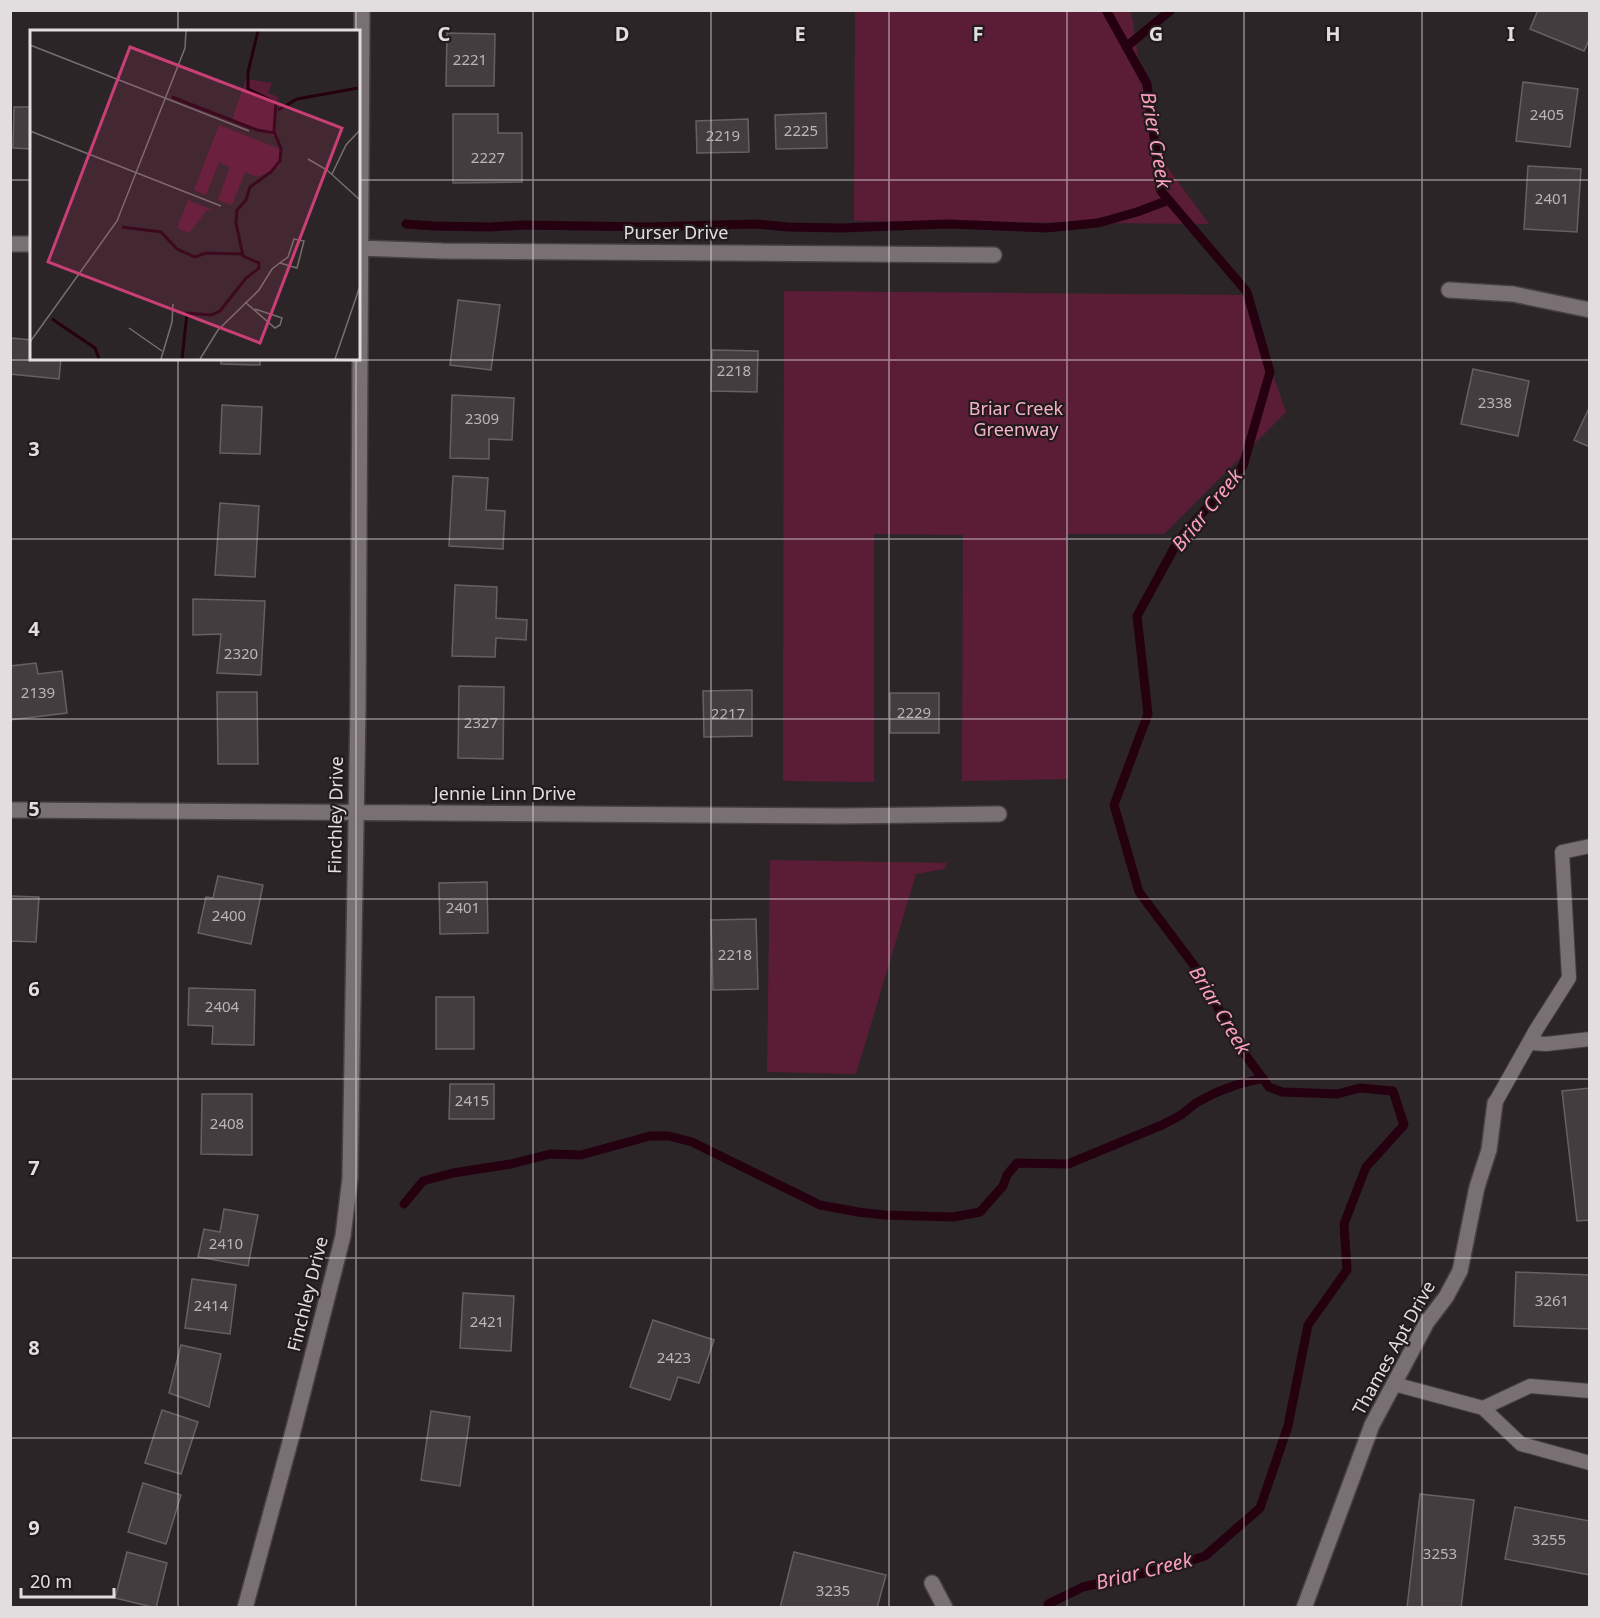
<svg xmlns="http://www.w3.org/2000/svg" width="1600" height="1618" viewBox="0 0 1600 1618" font-family="'Noto Sans',sans-serif">
  <rect width="100%" height="100%" fill="#2c2527"/>
  <!-- green -->
  <path fill="#5b1d35" d="M1130,11l2,5 19,129 58,79 -355,-3 1,-210z
    M784,291l461,4 41,117 -122,122h-96v245l-106,2 1,-246 -89,-1v248l-91,-1z
    M770,860l177,3 -3,6 -28,5 -60,200 -89,-2z"/>
  <g fill="none" stroke-linecap="round" stroke-linejoin="round">
    <!-- stream -->
    <path stroke="#250110" stroke-width="9" d="M1126,47l45,-37
      M406,224l28,2 56,1 33,-2 126,2 107,-3 32,3 53,1 107,-4 98,4 52,-5 39,-11 32,-12
      M404,1204l19,-23 30,-8 58,-9 39,-10 31,1 69,-19h19l23,6 128,63 38,7 26,3 69,2 27,-5 23,-26 4,-11 10,-12 51,1 94,-39 19,-10 15,-12 19,-10 21,-8 27,-7
      M1048,1608v-4l35,-17 91,-21 31,-10 55,-48 28,-82 20,-101 39,-55 -3,-46 22,-57 38,-42 -11,-34 -33,-3 -23,6 -55,-2 -13,-5 -28,-38 -45,-81 -57,-76 -25,-87 34,-91 -11,-98 41,-75 65,-75 27,-94 -23,-80 -86,-101 -14,-107 -41,-74"/>
  </g>
  <!-- building -->
  <path fill="#443d3f" stroke="#685f61" stroke-width="1.5" d="M1538,10h52v28l-6,13 -54,-22z
    M447,33l48,1 -1,52h-48z
    M1523,82l55,7 -8,58 -54,-6z
    M14,107h18v42l-19,-1z
    M826,113l1,35 -51,1 -1,-34z
    M453,114h45v19h24v49l-69,1z
    M748,119l1,33 -52,1 -1,-32z
    M1528,166l53,3 -4,63 -53,-3z
    M458,300l42,5 -9,65 -41,-5z
    M11,338l21,2v18h29l-2,21 -49,-5z
    M712,350l46,1 -1,41 -46,-1z
    M221,358h39v7l-39,-1z
    M1473,369l56,12 -11,55 -57,-12z
    M452,395l62,3 -2,42 -23,-1v20l-39,-1z
    M222,405l40,2 -2,47 -40,-1z
    M1590,406v41l-16,-7z
    M453,476l35,2 -2,32 19,1 -2,38 -54,-3z
    M220,503l39,3 -4,71 -40,-2z
    M455,585l42,2 -1,31 31,2 -1,20 -30,-2 -1,19 -43,-1z
    M193,599l72,2 -4,74 -44,-2 4,-39 -28,1z
    M36,663l2,11 24,-3 5,42 -57,7v-54z
    M459,686l45,1 -1,72 -45,-1z
    M752,690v46l-48,1 -1,-46z
    M217,692h40l1,72h-40z
    M890,693h49v40h-49z
    M218,876l45,9 -12,59 -53,-11 8,-36 7,1z
    M487,882l1,51 -48,1 -1,-51z
    M10,896l29,1 -3,45 -26,-1z
    M756,919l2,70 -45,1 -2,-70z
    M189,988l66,2 -1,55 -42,-1 1,-18 -25,-1z
    M436,997h38v52h-38z
    M450,1084h44v35h-45z
    M1590,1088v132l-13,1 -15,-130z
    M202,1094h50v61l-51,-1z
    M224,1209l34,6 -10,51 -50,-9 6,-28 16,3z
    M1516,1272l74,3v54l-76,-3z
    M192,1279l44,6 -6,49 -45,-6z
    M463,1293l51,3 -3,55 -51,-3z
    M653,1320l61,20 -15,43 -21,-6 -8,23 -40,-13z
    M181,1345l40,9 -12,53 -40,-14z
    M162,1410l36,12 -17,52 -36,-11z
    M431,1411l39,6 -10,69 -39,-6z
    M143,1483l38,12 -15,49 -38,-12z
    M1420,1494l54,6 -13,108h-54z
    M1515,1507l75,14v54l-85,-16z
    M127,1552l40,11 -11,45 -41,-10z
    M794,1552l92,23 -9,33h-97z"/>
  <g fill="none" stroke-linecap="round" stroke-linejoin="round">
    <defs>
      <path id="lane" d="M1530,1043l16,1 44,-5
        M1495,1103l41,-73 33,-52 -7,-126 28,-6
        M1394,1384l89,24 38,36 69,19
        M1483,1408l47,-22 60,5"/>
      <path id="street" d="M10,244h22
        M358,248l85,3 551,4
        M1449,290l64,4 77,16
        M10,810l831,6 158,-2
        M932,1583l13,25
        M245,1608l47,-173 51,-199 7,-58 8,-471 4,-697
        M1304,1608l68,-183 55,-103 19,-25 14,-26 17,-84 12,-37 6,-47"/>
    </defs>
    <!-- lane casing -->
    <use href="#lane" stroke="#454041" stroke-width="16"/>
    <!-- street casing -->
    <use href="#street" stroke="#454041" stroke-width="18"/>
    <!-- lane -->
    <use href="#lane" stroke="#797073" stroke-width="14"/>
    <!-- street -->
    <use href="#street" stroke="#797073" stroke-width="15"/>
  </g>
  <!-- grid -->
  <path fill="none" stroke="#e2ddde" stroke-width="1.5" stroke-opacity="0.55" d="M178,10v22M356,10v22M533,10v1598M711,10v1598M889,10v1598M1067,10v1598M1244,10v1598M1422,10v1598M10,180h22M358,180h1232M178,358v1250M356,358v1250M10,360h1580M10,539h1580M10,719h1580M10,899h1580M10,1079h1580M10,1258h1580M10,1438h1580"/>
  <g text-anchor="middle" stroke-width="4.5" stroke-linejoin="round" paint-order="stroke">
    <!-- number labels -->
    <g font-size="15" fill="#bab5b6">
      <text x="470" y="65">2221</text>
      <text x="1547" y="120">2405</text>
      <text x="801" y="136">2225</text>
      <text x="723" y="141">2219</text>
      <text x="488" y="163">2227</text>
      <text x="1552" y="204">2401</text>
      <text x="734" y="376">2218</text>
      <text x="1495" y="408">2338</text>
      <text x="482" y="424">2309</text>
      <text x="241" y="659">2320</text>
      <text x="38" y="698">2139</text>
      <text x="914" y="718">2229</text>
      <text x="728" y="719">2217</text>
      <text x="481" y="728">2327</text>
      <text x="463" y="913">2401</text>
      <text x="229" y="921">2400</text>
      <text x="735" y="960">2218</text>
      <text x="222" y="1012">2404</text>
      <text x="472" y="1106">2415</text>
      <text x="227" y="1129">2408</text>
      <text x="226" y="1249">2410</text>
      <text x="1552" y="1306">3261</text>
      <text x="211" y="1311">2414</text>
      <text x="487" y="1327">2421</text>
      <text x="674" y="1363">2423</text>
      <text x="1549" y="1545">3255</text>
      <text x="1440" y="1559">3253</text>
      <text x="833" y="1596">3235</text>
    </g>
    <!-- street labels -->
    <g font-size="18" fill="#e2ddde" stroke="#221b1d">
      <text x="676" y="239">Purser Drive</text>
      <text x="505" y="800">Jennie Linn Drive</text>
      <text transform="translate(336 815) rotate(-89)" y="6">Finchley Drive</text>
      <text transform="translate(308 1294) rotate(-76)" y="6">Finchley Drive</text>
      <text transform="translate(1394 1348) rotate(-61)" y="6">Thames Apt Drive</text>
    </g>
    <!-- park labels -->
    <g font-size="18" fill="#f8b2c7" stroke="#221b1d">
      <text x="1016" y="415">Briar Creek<tspan x="1016" dy="21">Greenway</tspan></text>
    </g>
    <!-- water labels -->
    <g font-size="20" font-style="italic" fill="#fa9fbc" stroke="#221b1d">
      <text transform="translate(1156 140) rotate(80)" y="7">Brier Creek</text>
      <text transform="translate(1207 510) rotate(-51)" y="7">Briar Creek</text>
      <text transform="translate(1220 1010) rotate(59)" y="7">Briar Creek</text>
      <text transform="translate(1144 1571) rotate(-14)" y="7">Briar Creek</text>
    </g>
  </g>
  <!-- overview -->
  <g transform="translate(30 30)">
    <rect width="330" height="330" fill="#2c2527"/>
    <path d="M216,49l26,4 -4,10 10,4 -3,28 4,13 -47,-18zM189,95l61,24v18l-23,10 -12,-5 -13,33 -14,-5 12,-33 -11,-5 -13,33 -12,-5zM158,170l24,10h-5l-18,23 -12,-5z" fill="#5b1d35"/>
    <path fill="none" stroke="#250110" stroke-width="3" d="M142,67l85,33 18,3M248,80l19,-11 61,-11M92,197l39,5 16,17 18,8 11,-4 36,1M22,289l43,29 4,11M152,329l5,-46 24,2 9,-4 26,-33 13,-10v-5l-16,-7 -7,-33 1,-13 9,-10 4,-13 21,-15 9,-11 1,-12 -7,-18 2,-28 -28,-14v-17l10,-41"/>
    <path fill="none" stroke="#756f70" stroke-width="1.5" d="M0,15l219,86M0,101l191,75M278,129l19,11 33,30M302,144l14,-29 14,-15M215,272l30,26 5,-3 2,-7 -27,-9M99,298l33,23M0,312l87,-121 68,-173 1,-17M131,329l11,-37 1,-18M170,329l18,-29 41,-40 13,-21 9,-7 7,-5 6,-18 10,2 -7,27 -17,-5M305,329l25,-73"/>
    <path fill="#c83f75" fill-opacity="0.15" stroke="#c83f75" stroke-width="3" d="M100,17l212,81 -82,215 -212,-81z"/>
    <rect width="330" height="330" fill="none" stroke="#e2ddde" stroke-width="3"/>
  </g>
  <g font-size="20" text-anchor="middle" font-weight="bold" fill="#e2ddde" stroke="#221b1d" stroke-width="4.5" stroke-linejoin="round" paint-order="stroke">
    <text x="444" y="41">C</text>
    <text x="622" y="41">D</text>
    <text x="800" y="41">E</text>
    <text x="978" y="41">F</text>
    <text x="1156" y="41">G</text>
    <text x="1333" y="41">H</text>
    <text x="1511" y="41">I</text>
    <text x="34" y="456">3</text>
    <text x="34" y="636">4</text>
    <text x="34" y="816">5</text>
    <text x="34" y="996">6</text>
    <text x="34" y="1175">7</text>
    <text x="34" y="1355">8</text>
    <text x="34" y="1535">9</text>
  </g>
  <!-- border -->
  <rect width="1600" height="1618" fill="none" stroke="#e2ddde" stroke-width="24"/>
  <!-- scale -->
  <path d="M21 1588v9h93v-9" fill="none" stroke="#e2ddde" stroke-width="3"/>
  <text x="30" y="1588" font-size="18" fill="#e2ddde" stroke="#221b1d" stroke-width="4.5" paint-order="stroke">20 m</text>
</svg>
